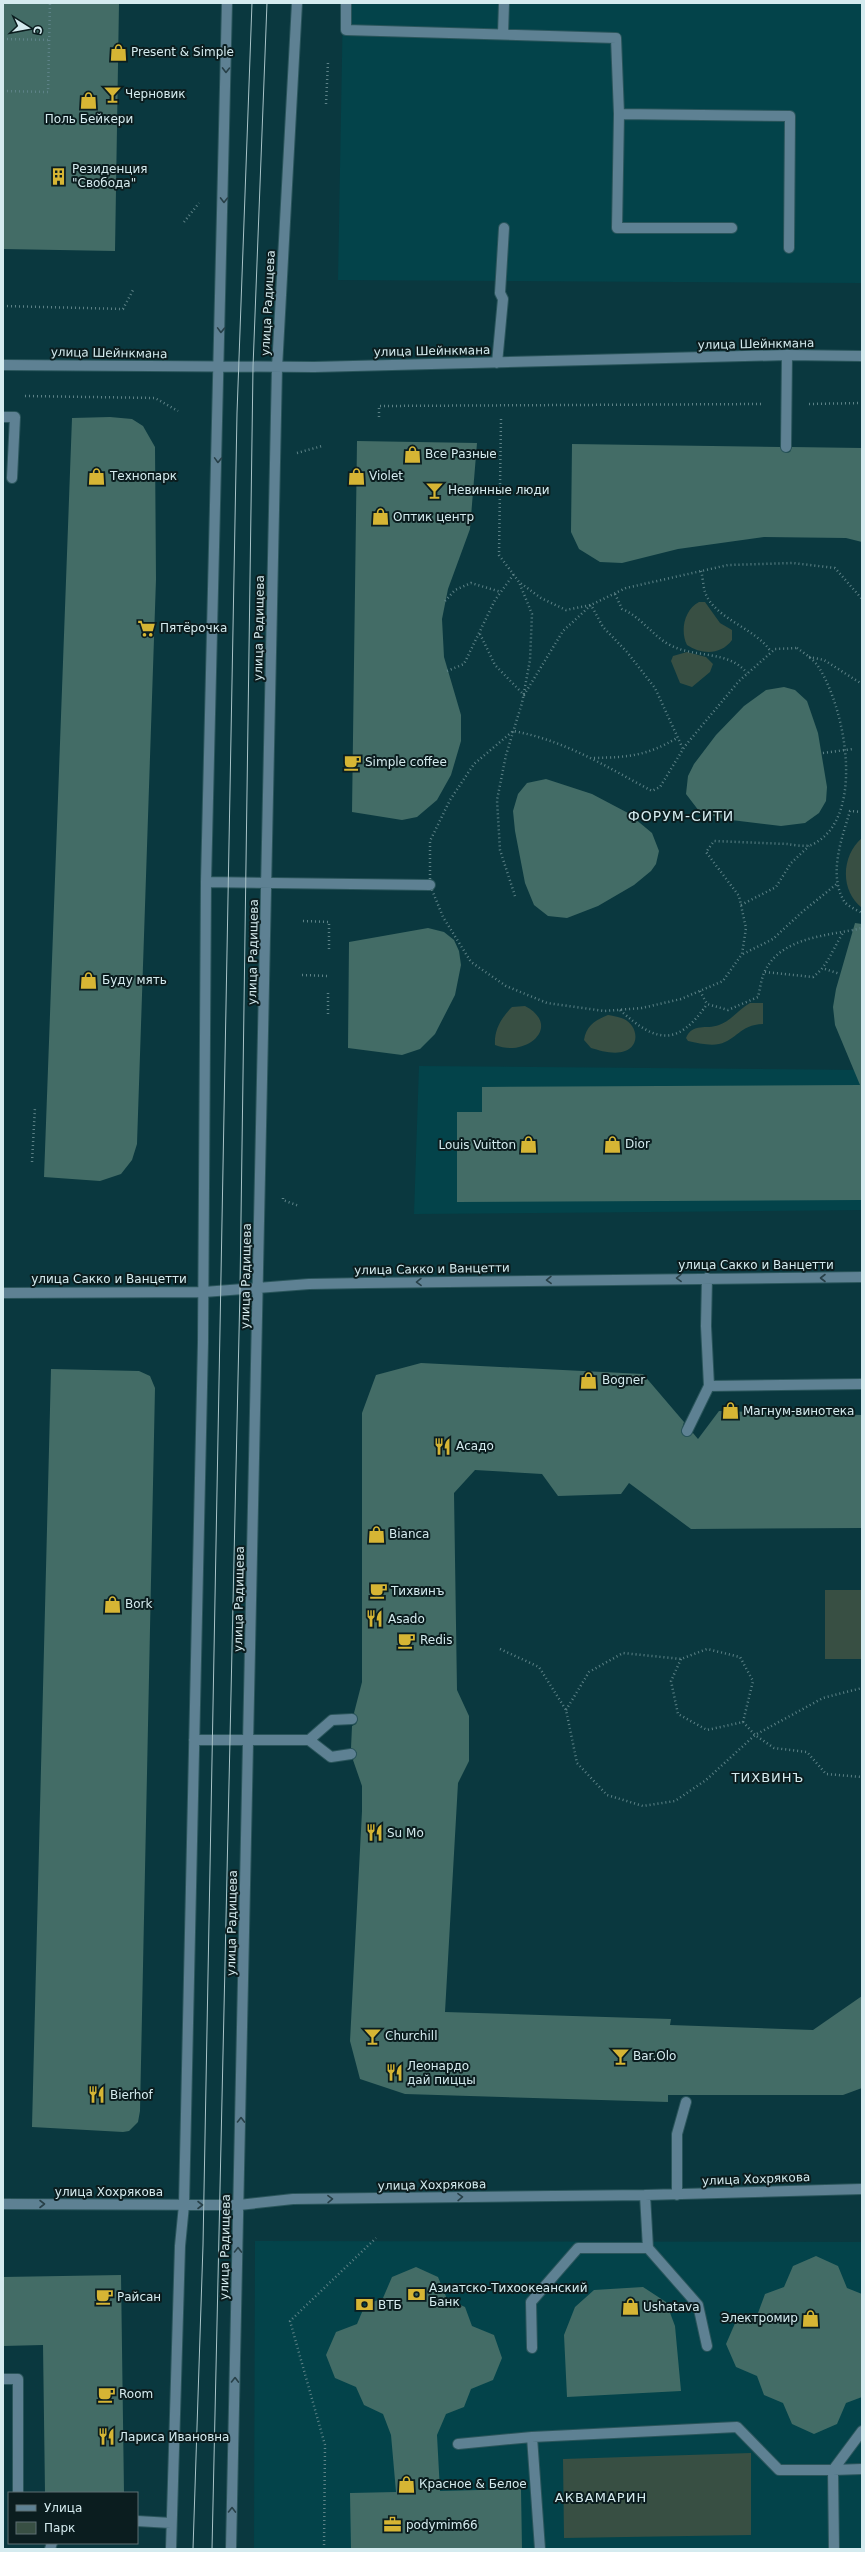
<svg xmlns="http://www.w3.org/2000/svg" width="865" height="2552" viewBox="0 0 865 2552" font-family="'DejaVu Sans',sans-serif">
  <rect width="100%" height="100%" fill="#0a383f"/>
  <!-- built -->
  <path fill="#03434a" d="M343,3h519v280l-524,-3z
    M419,1066l443,4v140l-448,4z
    M255,2241l607,1v307h-608z"/>
  <!-- green -->
  <path fill="#384f43" d="M699,602h6l15,21 12,7v10c-11,15 -30,15 -45,5 -7,-14 -3,-35 12,-43z
    M687,652l19,5 7,7 -3,8 -18,15 -12,-4 -9,-22 2,-5z
    M862,838v70c-22,-17 -21,-52 0,-70z
    M750,1003h13v21c-24,1 -26,16 -44,20 -10,2 -21,-1 -31,-3l-2,-3c7,-16 20,-8 33,-13 12,-4 20,-16 31,-22z
    M525,1006c38,20 1,52 -30,39 -1,-15 6,-27 17,-38z
    M608,1015c5,1 11,2 16,4 13,6 17,26 1,32 -10,4 -24,0 -34,-3l-7,-8c2,-14 11,-20 24,-25z
    M825,1590h37v69h-37z
    M751,2453v82l-187,3 -1,-79z"/>
  <!-- building -->
  <path fill="#436c66" d="M3,3h116l-4,248 -112,-2z
    M110,417l22,2 11,7 12,21 1,132 -19,565 -5,16 -11,14 -21,7 -56,-4 28,-759z
    M357,441l120,2 -7,86 -22,60 -6,30 2,38 17,58v26l-10,34 -14,25 -20,17 -15,3 -50,-8z
    M572,444l208,3 6,6 4,-1 2,-5 70,1v94l-16,-4 -82,-1 -86,12 -56,14 -22,-1 -21,-13 -8,-17z
    M784,687l11,3 12,11 11,32 9,54 -1,14 -7,12 -14,10 -24,3 -58,-7 -24,-8 -13,-17 2,-18 6,-12 22,-29 28,-29 22,-16z
    M546,779l46,15 36,19 24,20 7,18 -3,13 -5,7 -17,14 -36,21 -31,12 -19,-2 -14,-11 -9,-22 -10,-52 -2,-20 5,-17 9,-11z
    M855,923l7,1v276l-405,2v-90h25v-25l378,-2 -25,-60 -2,-18 3,-18z
    M428,928l16,4 10,8 5,11 2,14 -6,30 -20,39 -15,15 -18,6 -54,-7 1,-106z
    M421,1363l222,11 41,48 -3,10 6,5 6,-4 5,6 21,-28 143,4v113l-171,1 -62,-46 -8,11 -63,2 -16,-22 -67,-4 -21,23 3,197 12,26v45l-11,22 -13,229 226,7 -1,6 143,5 49,-34v92l-19,7h-175v7l-263,-8 -45,-15 -10,-38 12,-230v-25l-9,-26 4,-7 -6,-5 1,-22 4,-2 2,-5 -4,-6 8,-31v-269l14,-38z
    M51,1369l88,2 11,5 5,12 -15,723 -2,11 -9,9 -6,1 -91,-5z
    M816,2256l22,10 9,22 15,6v103l-16,6 -9,21 -23,10 -22,-10 -9,-21 -19,-8 -7,-19 -21,-9 -10,-23 10,-23 22,-8 7,-19 19,-7 9,-21z
    M416,2267l22,10 9,22 18,8 7,19 22,9 8,23 -9,22 -22,9 -7,18 -18,7 -9,21 3,56 81,-2 1,60h-171l-1,-56 46,-1 -5,-57 -8,-21 -19,-9 -8,-18 -21,-9 -9,-23 10,-23 21,-8 8,-19 18,-7 9,-21z
    M121,2275l3,218h-79l-2,-148 -40,1v-69z
    M643,2287l23,15 9,24 6,65 -114,6 -3,-62 11,-28 19,-17z"/>
  <g fill="none" stroke-linecap="round" stroke-linejoin="round">
    <defs>
      <path id="minor" d="M346,3v27l270,8 3,76 -2,114h115
        M503,34l1,-31
        M619,114l171,2 -1,132
        M497,363l6,-64 -3,-6 4,-65
        M3,365l311,2 473,-12 75,1
        M3,417h12l-3,61
        M786,447l1,-92
        M206,882l224,3
        M707,1278l-1,48 3,60 153,-2
        M3,1293l201,-1 105,-8 57,-1 496,-6
        M687,1431l22,-45
        M194,1740h115l22,17 20,-3
        M309,1740l23,-20 20,-1
        M677,2195v-61l9,-32
        M3,2204l236,1 54,-6 352,-4 217,-6
        M648,2248l50,57 9,41
        M532,2348l-1,-46 47,-54h70l-3,-53
        M3,2379h15v114
        M532,2437l8,112
        M458,2444l74,-7 205,-10 42,43h54l29,-39
        M137,2521l34,2
        M50,2549l2,-6
        M171,2549l9,-303 4,-41 19,-863 3,-460 21,-879
        M231,2549l46,-2181 20,-365
        M834,2549l-1,-79 29,-1"/>
    </defs>
    <!-- minor casing -->
    <use href="#minor" stroke="#2a555b" stroke-width="12"/>
    <!-- path -->
    <path stroke="#5d8287" stroke-width="2.5" stroke-dasharray="1 3" stroke-linecap="butt" d="M3,39l47,1
      M3,91l45,1 2,-89
      M326,104l2,-42
      M184,222l15,-19
      M3,306l120,3 10,-19
      M25,396l130,2 23,13
      M809,404l53,-1
      M379,417v-11l385,-2
      M501,419l-2,136 20,27 22,16 25,12 25,-5 35,-17 102,-23 65,-2 42,5 27,31
      M297,453l25,-7
      M701,571c2,6 2,15 4,21 9,27 51,36 66,60
      M615,594l7,15c19,8 29,25 46,35 26,15 59,5 79,29
      M445,601l10,-11 16,-7 30,9
      M480,634l15,31 29,30 39,-64 28,-26 12,22 24,25 28,36 28,61
      M797,648c7,5 16,11 21,18 30,47 47,156 -7,179 -7,2 -17,0 -24,-1 -25,-1 -49,-2 -73,-3l-8,11 33,44 7,32 -4,26 -19,27 -42,18 -39,9 -38,3 -57,-8 -41,-17 -35,-24 -28,-45 -13,-32v-44l20,-41 24,-36 39,-33c51,9 94,36 139,60l8,-4 25,-41 54,-65 36,-32z
      M809,657l15,3 38,24
      M447,671l17,-7 31,-64 19,-26
      M823,753l30,-4
      M594,758c36,-1 52,-2 83,-20
      M862,812l-12,-1c-8,27 -22,63 -6,90 3,5 13,9 18,12
      M515,896l-15,-46 -3,-50 9,-45 16,-52 8,-43 2,-46 -13,-32
      M741,905l35,-18 15,-24 18,-17
      M303,921l26,1v28
      M743,954l30,-15 29,-27 36,-29
      M825,969l15,5
      M765,972l48,5c15,-11 19,-27 30,-44
      M302,975l26,1
      M700,991l7,13 21,6 30,-13c2,-8 3,-17 6,-24 16,-37 65,-37 98,-45
      M620,1010c36,33 58,37 87,-6
      M328,1014v-23
      M32,1162l3,-55
      M283,1198v2l16,6
      M500,1649l39,18 27,43 11,53 30,32 36,11 32,-5 31,-21 49,-45 68,-37 39,-10
      M681,1659l-10,22 7,33 29,16 36,-8
      M566,1710l23,-38 34,-19 58,6 26,-10 33,8 13,24 -10,41
      M743,1722l12,13 19,13 33,4 19,22 36,3
      M324,2549l1,-104 -35,-124 86,-83"/>
    <!-- minor -->
    <use href="#minor" stroke="#5e8193" stroke-width="10"/>
    <!-- tram -->
    <path stroke="#a8c3c8" stroke-width="1" d="M193,2549l10,-304 34,-1832 15,-410
      M212,2549l28,-1260 13,-922 14,-364"/>
  </g>
  <!-- one-way arrows -->
  <defs><path id="oneway-chevron" d="M-2-3.5L2.5 0L-2 3.5" fill="none" stroke-width="1.6" stroke-linecap="round" stroke-linejoin="round"/></defs>
  <g stroke="#284048">
    <use href="#oneway-chevron" transform="translate(226 70) rotate(91)"/>
    <use href="#oneway-chevron" transform="translate(224 200) rotate(91)"/>
    <use href="#oneway-chevron" transform="translate(221 330) rotate(92)"/>
    <use href="#oneway-chevron" transform="translate(218 460) rotate(92)"/>
    <use href="#oneway-chevron" transform="translate(679 1278) rotate(179)"/>
    <use href="#oneway-chevron" transform="translate(823 1278) rotate(180)"/>
    <use href="#oneway-chevron" transform="translate(549 1280) rotate(179)"/>
    <use href="#oneway-chevron" transform="translate(419 1282) rotate(179)"/>
    <use href="#oneway-chevron" transform="translate(241 2120) rotate(-89)"/>
    <use href="#oneway-chevron" transform="translate(460 2197) rotate(-1)"/>
    <use href="#oneway-chevron" transform="translate(330 2199) rotate(-1)"/>
    <use href="#oneway-chevron" transform="translate(42 2204)"/>
    <use href="#oneway-chevron" transform="translate(200 2205)"/>
    <use href="#oneway-chevron" transform="translate(238 2250) rotate(-89)"/>
    <use href="#oneway-chevron" transform="translate(235 2380) rotate(-89)"/>
    <use href="#oneway-chevron" transform="translate(232 2510) rotate(-89)"/>
  </g>
  <!-- icons -->
  <defs>
    <symbol id="shop-bare" viewBox="-9 -9 18 18"><path d="M-5-2.5h2.3a2.7 3.5 0 0 1 5.4 0H5L5.5 6h-11ZM-1.5-2.5h3a1.5 2.3 0 0 0-3 0Z" fill="#d6b534" stroke="#0b1d1f" stroke-width="2.5" paint-order="stroke"/></symbol>
    <symbol id="bar-bare" viewBox="-9 -9 18 18"><path d="M-6-5H6L.8 .8V4.5H3.5V6h-7V4.5H-.8V.8Z" fill="#d6b534" stroke="#0b1d1f" stroke-width="2.5" paint-order="stroke"/></symbol>
    <symbol id="building-bare" viewBox="-9 -9 18 18"><path d="M-4-6H4V6H1V3H-1V6H-4ZM-2.5-4.3h1.7v1.8h-1.7ZM.8-4.3h1.7v1.8H.8ZM-2.5-1h1.7V.8h-1.7ZM.8-1h1.7V.8H.8Z" fill="#d6b534" stroke="#0b1d1f" stroke-width="2.5" paint-order="stroke"/></symbol>
    <symbol id="supermarket-bare" viewBox="-9 -9 18 18"><path d="M-6-5.5h2.5l.6 2H6L4.5 2H-2.5L-4.4-4H-6ZM-1.5 3.2a1.3 1.3 0 1 0 .1 0ZM3 3.2a1.3 1.3 0 1 0 .1 0Z" fill="#d6b534" stroke="#0b1d1f" stroke-width="2.5" paint-order="stroke"/></symbol>
    <symbol id="cafe-bare" viewBox="-9 -9 18 18"><path d="M-5.5-4.5H6V0H3Q3 3.5 0 3.5H-2.5Q-5.5 3.5-5.5 0ZM3-3.2v2h1.7v-2ZM-6 4.5H4V6H-6Z" fill="#d6b534" stroke="#0b1d1f" stroke-width="2.5" paint-order="stroke"/></symbol>
    <symbol id="restaurant-bare" viewBox="-9 -9 18 18"><path d="M-5-6h1v4h1v-4h1v4h1v-4h1v5L-1.5 .5V6h-2V.5L-5-1ZM5-6V6H3V1.5H1.5Q1.5-4 5-6Z" fill="#d6b534" stroke="#0b1d1f" stroke-width="2.5" paint-order="stroke"/></symbol>
    <symbol id="bank-bare" viewBox="-9 -9 18 18"><path d="M-6-4H6V4H-6ZM0-2.3a2.3 2.3 0 1 0 0 4.6a2.3 2.3 0 1 0 0-4.6Z" fill="#d6b534" stroke="#0b1d1f" stroke-width="2.5" paint-order="stroke"/></symbol>
    <symbol id="office-bare" viewBox="-9 -9 18 18"><path d="M-6-3h4V-5.5h4V-3h4V5H-6ZM-1-4.5V-3h2v-1.5ZM-6 0V1H6V0Z" fill="#d6b534" stroke="#0b1d1f" stroke-width="2.5" paint-order="stroke"/></symbol>
  </defs>
  <g fill-rule="evenodd">
    <use href="#shop-bare" x="106" y="40" width="25" height="25"/>
    <use href="#bar-bare" x="100" y="82" width="25" height="25"/>
    <use href="#shop-bare" x="76" y="88" width="25" height="25"/>
    <use href="#building-bare" x="46" y="164" width="25" height="25"/>
    <use href="#shop-bare" x="400" y="442" width="25" height="25"/>
    <use href="#shop-bare" x="84" y="464" width="25" height="25"/>
    <use href="#shop-bare" x="344" y="464" width="25" height="25"/>
    <use href="#bar-bare" x="422" y="478" width="25" height="25"/>
    <use href="#shop-bare" x="368" y="504" width="25" height="25"/>
    <use href="#supermarket-bare" x="134" y="616" width="25" height="25"/>
    <use href="#cafe-bare" x="340" y="750" width="25" height="25"/>
    <use href="#shop-bare" x="76" y="968" width="25" height="25"/>
    <use href="#shop-bare" x="600" y="1132" width="25" height="25"/>
    <use href="#shop-bare" x="516" y="1132" width="25" height="25"/>
    <use href="#shop-bare" x="576" y="1368" width="25" height="25"/>
    <use href="#shop-bare" x="718" y="1398" width="25" height="25"/>
    <use href="#restaurant-bare" x="430" y="1434" width="25" height="25"/>
    <use href="#shop-bare" x="364" y="1522" width="25" height="25"/>
    <use href="#cafe-bare" x="366" y="1578" width="25" height="25"/>
    <use href="#shop-bare" x="100" y="1592" width="25" height="25"/>
    <use href="#restaurant-bare" x="362" y="1606" width="25" height="25"/>
    <use href="#cafe-bare" x="394" y="1628" width="25" height="25"/>
    <use href="#restaurant-bare" x="362" y="1820" width="25" height="25"/>
    <use href="#bar-bare" x="360" y="2024" width="25" height="25"/>
    <use href="#bar-bare" x="608" y="2044" width="25" height="25"/>
    <use href="#restaurant-bare" x="382" y="2060" width="25" height="25"/>
    <use href="#restaurant-bare" x="84" y="2082" width="25" height="25"/>
    <use href="#bank-bare" x="404" y="2282" width="25" height="25"/>
    <use href="#cafe-bare" x="92" y="2284" width="25" height="25"/>
    <use href="#bank-bare" x="352" y="2292" width="25" height="25"/>
    <use href="#shop-bare" x="618" y="2294" width="25" height="25"/>
    <use href="#shop-bare" x="798" y="2306" width="25" height="25"/>
    <use href="#cafe-bare" x="94" y="2382" width="25" height="25"/>
    <use href="#restaurant-bare" x="94" y="2424" width="25" height="25"/>
    <use href="#shop-bare" x="394" y="2472" width="25" height="25"/>
    <use href="#office-bare" x="380" y="2512" width="25" height="25"/>
  </g>
  <g text-anchor="middle" stroke-width="4" stroke-linejoin="round" paint-order="stroke">
    <!-- poi labels -->
    <g font-size="12" fill="#d5ebef" stroke="#0b1d1f" text-anchor="start">
      <text x="131" y="56">Present &amp; Simple</text>
      <text x="125" y="98">Черновик</text>
      <text x="89" y="123" text-anchor="middle">Поль Бейкери</text>
      <text x="72" y="173">Резиденция<tspan x="72" dy="14">"Свобода"</tspan></text>
      <text x="425" y="458">Все Разные</text>
      <text x="110" y="480">Технопарк</text>
      <text x="369" y="480">Violet</text>
      <text x="448" y="494">Невинные люди</text>
      <text x="393" y="521">Оптик центр</text>
      <text x="160" y="632">Пятёрочка</text>
      <text x="365" y="766">Simple coffee</text>
      <text x="102" y="984">Буду мять</text>
      <text x="625" y="1148">Dior</text>
      <text x="516" y="1149" text-anchor="end">Louis Vuitton</text>
      <text x="602" y="1384">Bogner</text>
      <text x="743" y="1415">Магнум-винотека</text>
      <text x="456" y="1450">Асадо</text>
      <text x="389" y="1538">Bianca</text>
      <text x="391" y="1595">Тихвинъ</text>
      <text x="125" y="1608">Bork</text>
      <text x="388" y="1623">Asado</text>
      <text x="420" y="1644">Redis</text>
      <text x="387" y="1837">Su Mo</text>
      <text x="385" y="2040">Churchill</text>
      <text x="633" y="2060">Bar.Olo</text>
      <text x="407" y="2070">Леонардо<tspan x="407" dy="14">дай пиццы</tspan></text>
      <text x="110" y="2099">Bierhof</text>
      <text x="429" y="2292">Азиатско-Тихоокеанский<tspan x="429" dy="14">Банк</tspan></text>
      <text x="117" y="2301">Райсан</text>
      <text x="378" y="2309">ВТБ</text>
      <text x="643" y="2311">Ushatava</text>
      <text x="798" y="2322" text-anchor="end">Электромир</text>
      <text x="119" y="2398">Room</text>
      <text x="119" y="2441">Лариса Ивановна</text>
      <text x="419" y="2488">Красное &amp; Белое</text>
      <text x="406" y="2529">podymim66</text>
    </g>
    <!-- street labels -->
    <g font-size="12" fill="#d5ebef" stroke="#0b1d1f">
      <text transform="translate(268 303) rotate(-87)" y="4">улица Радищева</text>
      <text transform="translate(756 344) rotate(-1)" y="4">улица Шейнкмана</text>
      <text transform="translate(432 351) rotate(-1)" y="4">улица Шейнкмана</text>
      <text transform="translate(109 353) rotate(1)" y="4">улица Шейнкмана</text>
      <text transform="translate(259 628) rotate(-89)" y="4">улица Радищева</text>
      <text transform="translate(253 952) rotate(-89)" y="4">улица Радищева</text>
      <text x="756" y="1269">улица Сакко и Ванцетти</text>
      <text transform="translate(432 1269) rotate(-1)" y="4">улица Сакко и Ванцетти</text>
      <text transform="translate(246 1276) rotate(-89)" y="4">улица Радищева</text>
      <text x="109" y="1283">улица Сакко и Ванцетти</text>
      <text transform="translate(239 1599) rotate(-89)" y="4">улица Радищева</text>
      <text transform="translate(232 1923) rotate(-89)" y="4">улица Радищева</text>
      <text transform="translate(756 2179) rotate(-2)" y="4">улица Хохрякова</text>
      <text transform="translate(432 2185) rotate(-1)" y="4">улица Хохрякова</text>
      <text x="109" y="2196">улица Хохрякова</text>
      <text transform="translate(225 2247) rotate(-89)" y="4">улица Радищева</text>
    </g>
    <!-- neighbourhood labels -->
    <g font-size="13" letter-spacing="1" fill="#d5ebef" stroke="#0b1d1f">
      <text x="768" y="1782">ТИХВИНЪ</text>
      <text x="601" y="2502">АКВАМАРИН</text>
    </g>
    <!-- quarter labels -->
    <g font-size="14" letter-spacing="1" fill="#d5ebef" stroke="#0b1d1f">
      <text x="681" y="821">ФОРУМ-СИТИ</text>
    </g>
  </g>
  <!-- border -->
  <rect width="865" height="2552" fill="none" stroke="#d5ebef" stroke-width="8"/>
  <!-- legend -->
  <rect x="8" y="2492" width="130" height="52" fill="#0b1d1f" stroke="#5c6f72"/>
  <rect x="16" y="2505" width="20" height="6" fill="#5e8193" stroke="#5c6f72"/>
  <text x="44" y="2512" font-size="12" fill="#d5ebef">Улица</text>
  <rect x="16" y="2522" width="20" height="12" fill="#384f43" stroke="#5c6f72"/>
  <text x="44" y="2532" font-size="12" fill="#d5ebef">Парк</text>
  <!-- north arrow -->
  <g transform="translate(28 28) rotate(101)" stroke="#0b1d1f" stroke-width="3" paint-order="stroke">
  <path d="M0-3L7 15L0 10L-7 15Z" fill="#d5ebef"/>
  <text y="-6" font-size="11" font-weight="bold" text-anchor="middle" fill="#d5ebef">С</text>
  </g>
</svg>
